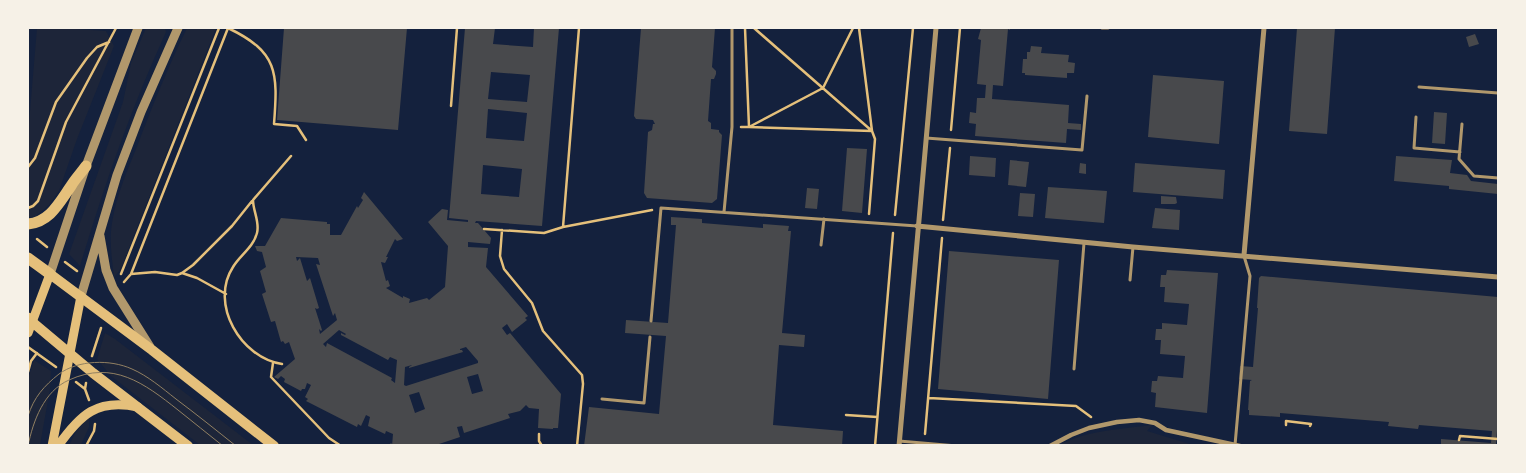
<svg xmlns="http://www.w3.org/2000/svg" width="1526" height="473" viewBox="0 0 1526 473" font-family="Arial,sans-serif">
  <rect width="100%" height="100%" fill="#14213d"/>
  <!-- green -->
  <path fill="#1d2539" d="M37,28h24l45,3 8,15 -37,93 -18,52 -10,14 -13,11 -8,2v-83z
    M146,28h19l1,4c-35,76 -62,154 -86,234l-11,-12 54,-152 8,-39z
    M187,28h29l-89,225c-3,8 -6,18 -13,24 -2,-17 -5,-36 -2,-54 4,-27 16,-54 26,-79 15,-40 31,-79 49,-116z
    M105,333l10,6 138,106h-53l-80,-62 -9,-7 -14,-17z
    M34,360l17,11 -1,18 -10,56h-12v-66z
    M89,418v9l-8,18 -12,1c5,-12 10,-20 20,-28z
    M1152,425l-5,6 46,14h-133c27,-15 62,-16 92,-20z"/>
  <!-- building -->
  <path fill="#48494c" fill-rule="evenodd" d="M284,28h123l-9,102 -121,-10z
    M465,28h30l-2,16 40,3 1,-19h25l-17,198 -66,-5 -1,2h3l13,15 -1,6 -22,-2v5l20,1 -2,19 42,49 -3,2 2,2 -15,12 -5,-8 -5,4 5,7 3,-2 51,61 -3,34h-5v1l-15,-1 1,-19 -10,-1 -3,-3 -6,6 -12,3 2,4 -46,15 -2,-7 -5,1 3,10 -27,9h-10l-1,-2 -7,2h-23l1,-12 -7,-3 -1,3 -17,-8 2,-9 -4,-2 -5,11 -3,-2 -1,3 -51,-26 2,-2 -3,-2 6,-12 -4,-2 -2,6h-3l-1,2 -17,-9 1,-3 -4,-3 -3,3 -4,-2 21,-18 -6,-17 -4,2 -2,-3 -2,1 -6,-21 -4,1 -9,-28 4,-2 -6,-21 6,-4 -4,-15 -5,-1 -2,-5h10l16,-28 46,4v2h3v11h11l16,-29 1,2 5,-8 -2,-2 3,-6 39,47 -6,2 -2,-2 -9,18h2l-3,6 -4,-1 5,19 2,-1 2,6 -4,2 17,10v-2l7,3 -1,4 18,-5 2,2 16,-13 3,-41 -20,-24 14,-13 6,1 -1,10 21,2v-2l-19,-2zM491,72l39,3 -3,27 -39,-3zM488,109l39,4 -3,28 -38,-3zM483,165l39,4 -3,28 -38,-3zM296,257l22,1 2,7 -4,-1 17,52 2,-3 2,7 -17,14 -1,-5 2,2 1,-1 -7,-22 2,1 2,-1 -9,-30 -3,3 -7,-23 -3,3zM339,330l7,4 -1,1 -4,-2v2l47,25 2,-3 7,3 -2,23 -4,-3 1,-2 -65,-35 -1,4 -3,-3zM466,347l12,14v2l-72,23 -2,-1 1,-18 7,-2 -3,2v1l54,-16 -1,-2h-2v-1zM478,374l5,17 -11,3 -5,-17zM419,392l6,17 -10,4 -6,-18z
    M641,28h74l-3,39 4,4v3l-2,5h-3l-3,42 3,2v6l8,1v2l3,3 -5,64 -5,4 -65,-5 -3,-5 4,-61 4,-2 1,-6h2l-2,-4 -17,-1 -2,-3z
    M981,28h29v2l-2,-1 -5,57 -10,-1 -1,14 77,6 -1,18 13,1v6l-14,-1 -1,14 -91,-7 1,-12 -7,-1 1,-11 6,1 1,-15h8l1,-13 -9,-1 4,-44 -3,-1z
    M1297,28h38l-8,106 -38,-3z
    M1475,34l4,10 -10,3 -3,-10z
    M1031,46l11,1 -1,6 28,2 -1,7 7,1 -1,10h-7v5l-42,-3v-2h-3l1,-14h4v-7h3z
    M1153,75l71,6 -5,63 -71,-7z
    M1434,112l13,1 -2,31 -13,-1z
    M847,148l20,1 -5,64 -20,-2z
    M970,156l26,2 -1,19 -26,-2z
    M1396,156l56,4 -2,13 17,2 4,6 27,3v10l-49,-5v-3l-55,-5z
    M1010,160l19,2 -3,25 -18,-2z
    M1080,163l6,1v10l-7,-1z
    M1135,163l90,7 -2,29 -90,-7z
    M1048,187l59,4 -3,32 -59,-5z
    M807,188l12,1 -2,20 -12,-1z
    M1020,193l15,1 -2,23 -15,-1z
    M1161,196l15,1 1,6 -2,1h-14z
    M1155,208l25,2 -1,20 -27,-2z
    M671,217l31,2v4l61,5v-4l26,2 -1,5h3l-9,102 23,2 -1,12 -25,-2 -6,80 70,6 -1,15h-258l5,-39 70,7 7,-78 -41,-3 1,-13 42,3 8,-98h-5z
    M949,251l110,9 -11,139 -110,-10z
    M1167,270l51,3 -11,140 -52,-6 1,-14 -5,-1 1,-11h5l1,-5 25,2 2,-22 -25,-2 1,-14h-6l1,-11h6v-6l25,2 2,-21 -25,-2 1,-15h-5l1,-12h5z
    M1261,276l237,21v134h-1l-1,13h2v2h-57v-7l50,4 1,-12 -73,-6 -1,4 -30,-3 1,-4 -109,-9v4l-31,-2v-5h-1l2,-29 2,-1 -13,-1 1,-13 13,1 5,-59h-1l2,-30z"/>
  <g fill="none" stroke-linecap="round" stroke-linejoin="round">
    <!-- path -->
    <path stroke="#e5c07b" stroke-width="2.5" d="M745,28l4,99 123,4 -13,-103
      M754,28l118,103 3,8 -6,75
      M451,106l6,-78
      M741,127h8l74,-39 30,-60
      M951,130l9,-102
      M28,167l7,-9 21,-56 31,-44 10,-11 12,-5
      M28,208l5,-2 5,-5 28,-79 50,-94
      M895,215l18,-187
      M943,220l7,-72
      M563,227l16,-199
      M484,229l60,4 19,-6 89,-17
      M502,230l-2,26 4,13 28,34 11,28 39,44 1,9 -6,62
      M37,239l10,8
      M65,262l12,9
      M182,273l11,-8 39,-39 20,-25
      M121,274l98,-246
      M131,274l24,-2 22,3 5,-2 15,5 29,16
      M124,282l7,-8 2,-5 95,-241c50,24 50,44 46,96l23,2 9,14
      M28,347l28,20
      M92,356l9,-28
      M273,363l-2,14 58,61 12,8
      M282,364c-41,-6 -73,-60 -49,-97 7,-12 20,-19 24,-34 3,-11 -4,-22 -4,-33l38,-44
      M28,372l3,-11 6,-8
      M76,382l9,7
      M86,383l-1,6 4,11
      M929,398l147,8 15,11
      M846,415l31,2
      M1286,425v-4l25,3 -1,2
      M539,434v7l3,5
      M925,434l17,-196
      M1459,440l1,-4 38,3
      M86,446l8,-15 1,-7
      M391,446v-1
      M875,446l18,-213"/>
    <!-- service -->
    <path stroke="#b1986c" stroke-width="3" d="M1102,28h6
      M1419,87l79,6
      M1416,117l-2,31 46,4
      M1462,124l-3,35 15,17 24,2
      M926,138l156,12 5,-54
      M724,212l8,-85v-99
      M821,245l3,-26
      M1130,280l3,-33
      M651,321l10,-113 256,18
      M1074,369l10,-126
      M602,399l42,4 6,-66
      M899,441l58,5
      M1235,445l15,-169 -6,-20"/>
    <!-- pedestrian -->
    <path stroke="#b1986c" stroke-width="4.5" d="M1050,446l21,-11 18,-7 28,-6 22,-2 16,3 11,7 74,16"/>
    <!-- minor -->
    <path stroke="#b1986c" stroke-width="5" d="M917,226l216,21 365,30
      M1244,255l20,-227
      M899,446l37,-418"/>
    <!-- tertiary -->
    <path stroke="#b1986c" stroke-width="9" d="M100,236l6,34 7,18 37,59
      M50,274l36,-108 52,-138
      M81,296l36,-121 24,-63 37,-84"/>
    <!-- secondary -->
    <path stroke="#e5c07b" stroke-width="9" d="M28,333l22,-59
      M52,446l29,-150
      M58,446c22,-31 39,-48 80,-39"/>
    <!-- primary -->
    <path stroke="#e5c07b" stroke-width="10" d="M50,274l102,76 122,96
      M31,321l62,52 95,73"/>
    <!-- trunk -->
    <path stroke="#e5c07b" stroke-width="11" d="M28,224c22,-2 31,-21 43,-38 4,-7 10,-13 15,-20
      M28,258l22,16
      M28,318l3,3"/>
    <!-- tram -->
    <path stroke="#918062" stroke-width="1" d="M28,416c6,-19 16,-30 31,-42 19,-14 51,-15 73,-5 16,7 30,19 44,30 20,15 40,31 60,47
      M28,446c5,-25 16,-55 41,-66 44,-20 75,3 109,30 15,12 30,24 45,36"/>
  </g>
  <!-- border -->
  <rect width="1526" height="473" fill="none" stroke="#f6f1e7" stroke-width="58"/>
</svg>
